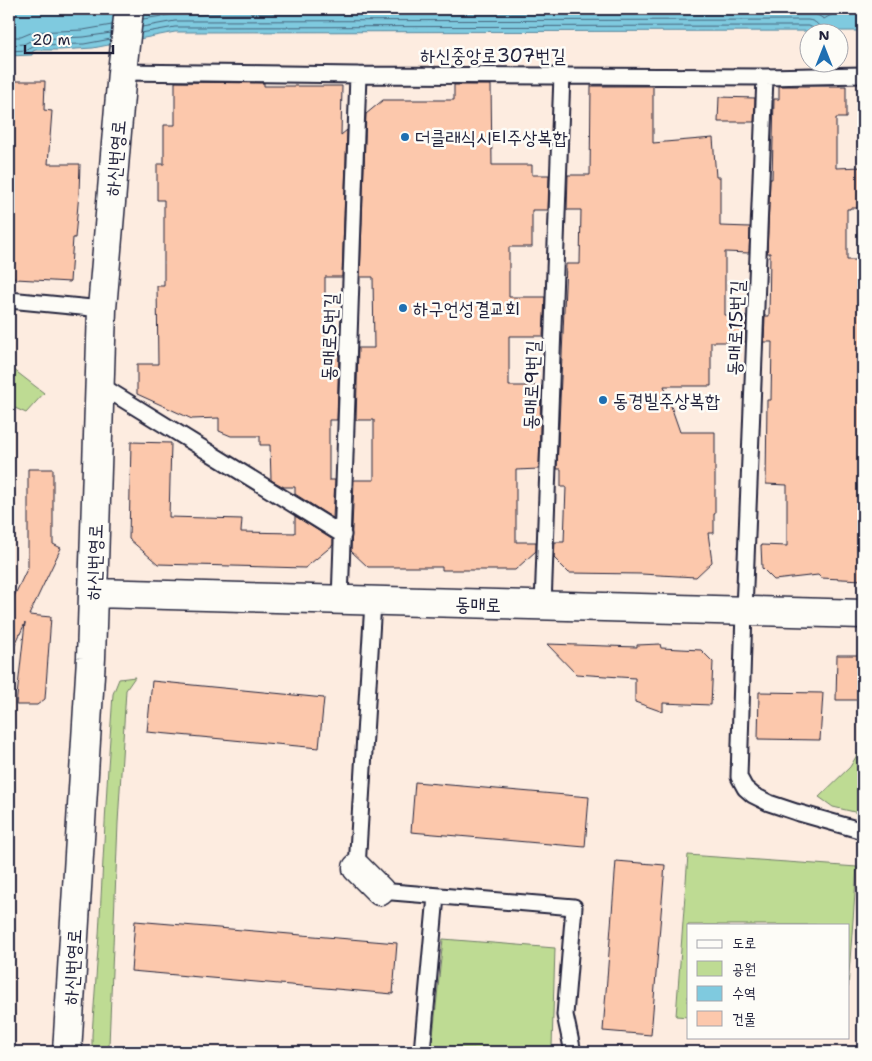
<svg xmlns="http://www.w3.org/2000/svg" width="872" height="1061" viewBox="0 0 872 1061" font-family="'Shantell Sans','Poor Story',sans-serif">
  <rect width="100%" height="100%" fill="#fdece0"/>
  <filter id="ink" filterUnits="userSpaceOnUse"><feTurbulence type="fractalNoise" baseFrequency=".02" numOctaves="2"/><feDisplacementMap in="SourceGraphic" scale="10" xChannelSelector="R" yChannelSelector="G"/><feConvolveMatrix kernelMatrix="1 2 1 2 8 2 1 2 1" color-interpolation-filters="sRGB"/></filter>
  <g filter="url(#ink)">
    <!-- green -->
    <path fill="#bedb93" stroke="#707e67" d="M9,366l35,27 -18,20 -11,-5 -5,4 -1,-1z
      M135,677l-9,13 -8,133 -9,222 -1,7h-16v-17l7,-100 9,-168 5,-73 6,-15z
      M863,745v69l-30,-7 -14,-10 31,-30z
      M688,855l169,12 -9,120v-62h-160v92l-12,-1z
      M443,939l112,9 -3,99 -4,5h-41l-75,-6z"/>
    <!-- water -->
    <path fill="#7fcadf" stroke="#5a879d" d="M9,9h854v22l-688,1 -82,16 -33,2h-24l-3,1 -1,4 -23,1z"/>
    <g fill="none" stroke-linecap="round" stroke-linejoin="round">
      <!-- shore -->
      <path stroke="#47657d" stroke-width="1" d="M143,19l32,-5 607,-2c17,0 28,-3 42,7 14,-9 23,-7 39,-7
        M142,27l33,-6 633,-1c8,1 12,5 13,12
        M141,33l34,-6 607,-1h27l4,2 2,4
        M9,37h12l12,-5 50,-2 29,-5
        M9,45l15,-1 10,-5 50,-2 27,-4
        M9,51l18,-1 4,-3 4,-2 49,-1 27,-5"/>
    </g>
    <!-- building -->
    <path fill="#fcc8ac" stroke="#22223b" d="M9,81h36l-1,29 8,1 -4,53h32l-1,29 -4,45h-2l-3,44 -54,-3 -7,-8v-109h1l5,-56h-6z
      M175,82l89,1v3h78l-1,49 6,-5 -5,147h-17v72l14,-1 -2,72h-8v60h6l-2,38 -38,-24v-7h-11l-13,-7 -1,-35h-10v-9h-29l-12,-5v-13l-27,1 -55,-25v-30h21l-1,-78h7v-86h-7v-36h7v-39h11z
      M454,85h37l1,80h40v10h17l-1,35h-16v37h-23v50h36l-2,39h-34v50h32l-2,83 -23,1v72h20v9l-21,19h-73v-3h-74l-17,-16 3,-71h20v-60h-18l2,-72h16l-1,-71h-13l6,-163 17,-14h71z
      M591,86h62v57l60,-5 3,39h4v49l30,1 -1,26 -24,-1v63l21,1 -1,26h-34v44h-47l16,46h35v82h-1v19h-6l4,29 -16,15 -55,-3 -72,-1 -15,-15 1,-16h9l2,-55h-5v-18h-4l9,-205h14l1,-54h-14l1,-35h22z
      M779,86h67v32h-10v50l27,-1v41h-13v1h-3v51h16v320l-42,-2 -3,-3 -44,5 -12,-12 -1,-23 26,1v-61l-21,-1 1,-84h4l1,-58h-8l1,-26h4l1,-63h-3l3,-74h2l2,-80h5z
      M719,97l36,1 -1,24h-36z
      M131,442l40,1 -2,74 73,2 -1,13 54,1v-17l38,24v5l-28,23 -147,-4 -29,-25z
      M28,469h25v75l8,4 -32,67 22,2 -6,82 -8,6h-21l9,-82 -16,35v-51l19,-40z
      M547,644l90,3v-2l23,-1 1,4 40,2 12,12 -2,43 -48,-2v9l-28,-10v-24l-59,-4z
      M837,655h26v45h-27z
      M152,681l172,17 -5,50 -172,-16z
      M759,692l64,1 -3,47 -62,-1z
      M415,782l174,15 -4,50 -174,-15z
      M616,861l49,4 -14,170 -48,-4z
      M135,921l262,22 -4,51 -262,-23z"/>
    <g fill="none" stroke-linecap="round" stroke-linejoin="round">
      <defs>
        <path id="service" d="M122,72l236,3 407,2 98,-2
          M765,77l-21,534 -5,166 6,11 8,7 16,8 27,9 67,19
          M9,300l93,9
          M100,385l243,150
          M340,601l18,-526
          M543,606l19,-531
          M357,868l16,-266
          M380,891l194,16 -9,108 8,37
          M422,1052l14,-156"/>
        <path id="minor" d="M357,868l23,23"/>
        <path id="tertiary" d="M93,593l770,21
          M67,1052l24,-394 11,-349 20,-237 7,-63"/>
      </defs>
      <!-- service casing -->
      <use href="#service" stroke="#22223b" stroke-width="19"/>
      <!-- minor casing -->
      <use href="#minor" stroke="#22223b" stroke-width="31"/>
      <!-- tertiary casing -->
      <use href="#tertiary" stroke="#22223b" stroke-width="31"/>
      <!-- service -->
      <use href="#service" stroke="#fdfcf7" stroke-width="15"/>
      <!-- minor -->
      <use href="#minor" stroke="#fdfcf7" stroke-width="28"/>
      <!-- tertiary -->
      <use href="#tertiary" stroke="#fdfcf7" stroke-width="28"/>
    </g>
  </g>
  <!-- markers -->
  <g fill="#1f6fb2" stroke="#fdfcf7" stroke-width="2">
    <circle cx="405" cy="137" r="5"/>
    <circle cx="403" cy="308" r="5"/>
    <circle cx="603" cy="400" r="5"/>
  </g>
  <g text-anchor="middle" stroke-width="5" stroke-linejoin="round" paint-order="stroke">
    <!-- street labels -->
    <g font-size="19" fill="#22223b" stroke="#fdfcf7">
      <text x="493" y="62">하신중앙로307번길</text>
      <text transform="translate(115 158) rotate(-85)" y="7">하신번영로</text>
      <text transform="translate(735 328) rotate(-88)" y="7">동매로15번길</text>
      <text transform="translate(329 337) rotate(-88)" y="7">동매로5번길</text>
      <text transform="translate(531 385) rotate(-88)" y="7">동매로9번길</text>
      <text transform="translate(94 562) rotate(-88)" y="7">하신번영로</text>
      <text transform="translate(478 604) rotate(1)" y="7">동매로</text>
      <text transform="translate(72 967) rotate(-87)" y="7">하신번영로</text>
    </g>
    <!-- poi labels -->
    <g font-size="19" fill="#22223b" stroke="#fdfcf7" text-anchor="start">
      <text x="415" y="144">더클래식시티주상복합</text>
      <text x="413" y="315">하구언성결교회</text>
      <text x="613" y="407">동경빌주상복합</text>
    </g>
  </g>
  <!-- margin -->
  <rect width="872" height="1061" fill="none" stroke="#fdfcf7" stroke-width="30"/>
  <rect x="15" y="15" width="842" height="1031" fill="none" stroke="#22223b" stroke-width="2" filter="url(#ink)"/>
  <!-- legend -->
  <rect x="687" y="924" width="162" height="115" fill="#fdfcf7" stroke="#a5a5ac"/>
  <rect x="697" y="940" width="25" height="8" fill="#fdfcf7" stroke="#a5a5ac"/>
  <text x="732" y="948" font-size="15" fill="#22223b">도로</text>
  <rect x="697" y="961" width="25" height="15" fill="#bedb93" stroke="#a5a5ac"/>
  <text x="732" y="974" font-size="15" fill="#22223b">공원</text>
  <rect x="697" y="986" width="25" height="15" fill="#7fcadf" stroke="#a5a5ac"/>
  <text x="732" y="998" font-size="15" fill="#22223b">수역</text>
  <rect x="697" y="1011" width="25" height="15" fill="#fcc8ac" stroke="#a5a5ac"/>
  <text x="732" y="1024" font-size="15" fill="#22223b">건물</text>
  <!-- north arrow -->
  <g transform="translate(824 48)"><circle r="24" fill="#fdfcf7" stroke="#a5a5ac"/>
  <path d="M0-4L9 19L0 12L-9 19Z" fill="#1f6fb2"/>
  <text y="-8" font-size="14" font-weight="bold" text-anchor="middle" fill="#22223b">N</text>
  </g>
  <!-- scale -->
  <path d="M25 45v8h88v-8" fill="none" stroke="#22223b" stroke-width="2.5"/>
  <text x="32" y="45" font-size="15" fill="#22223b" stroke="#fdfcf7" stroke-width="4" paint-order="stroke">20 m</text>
</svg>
